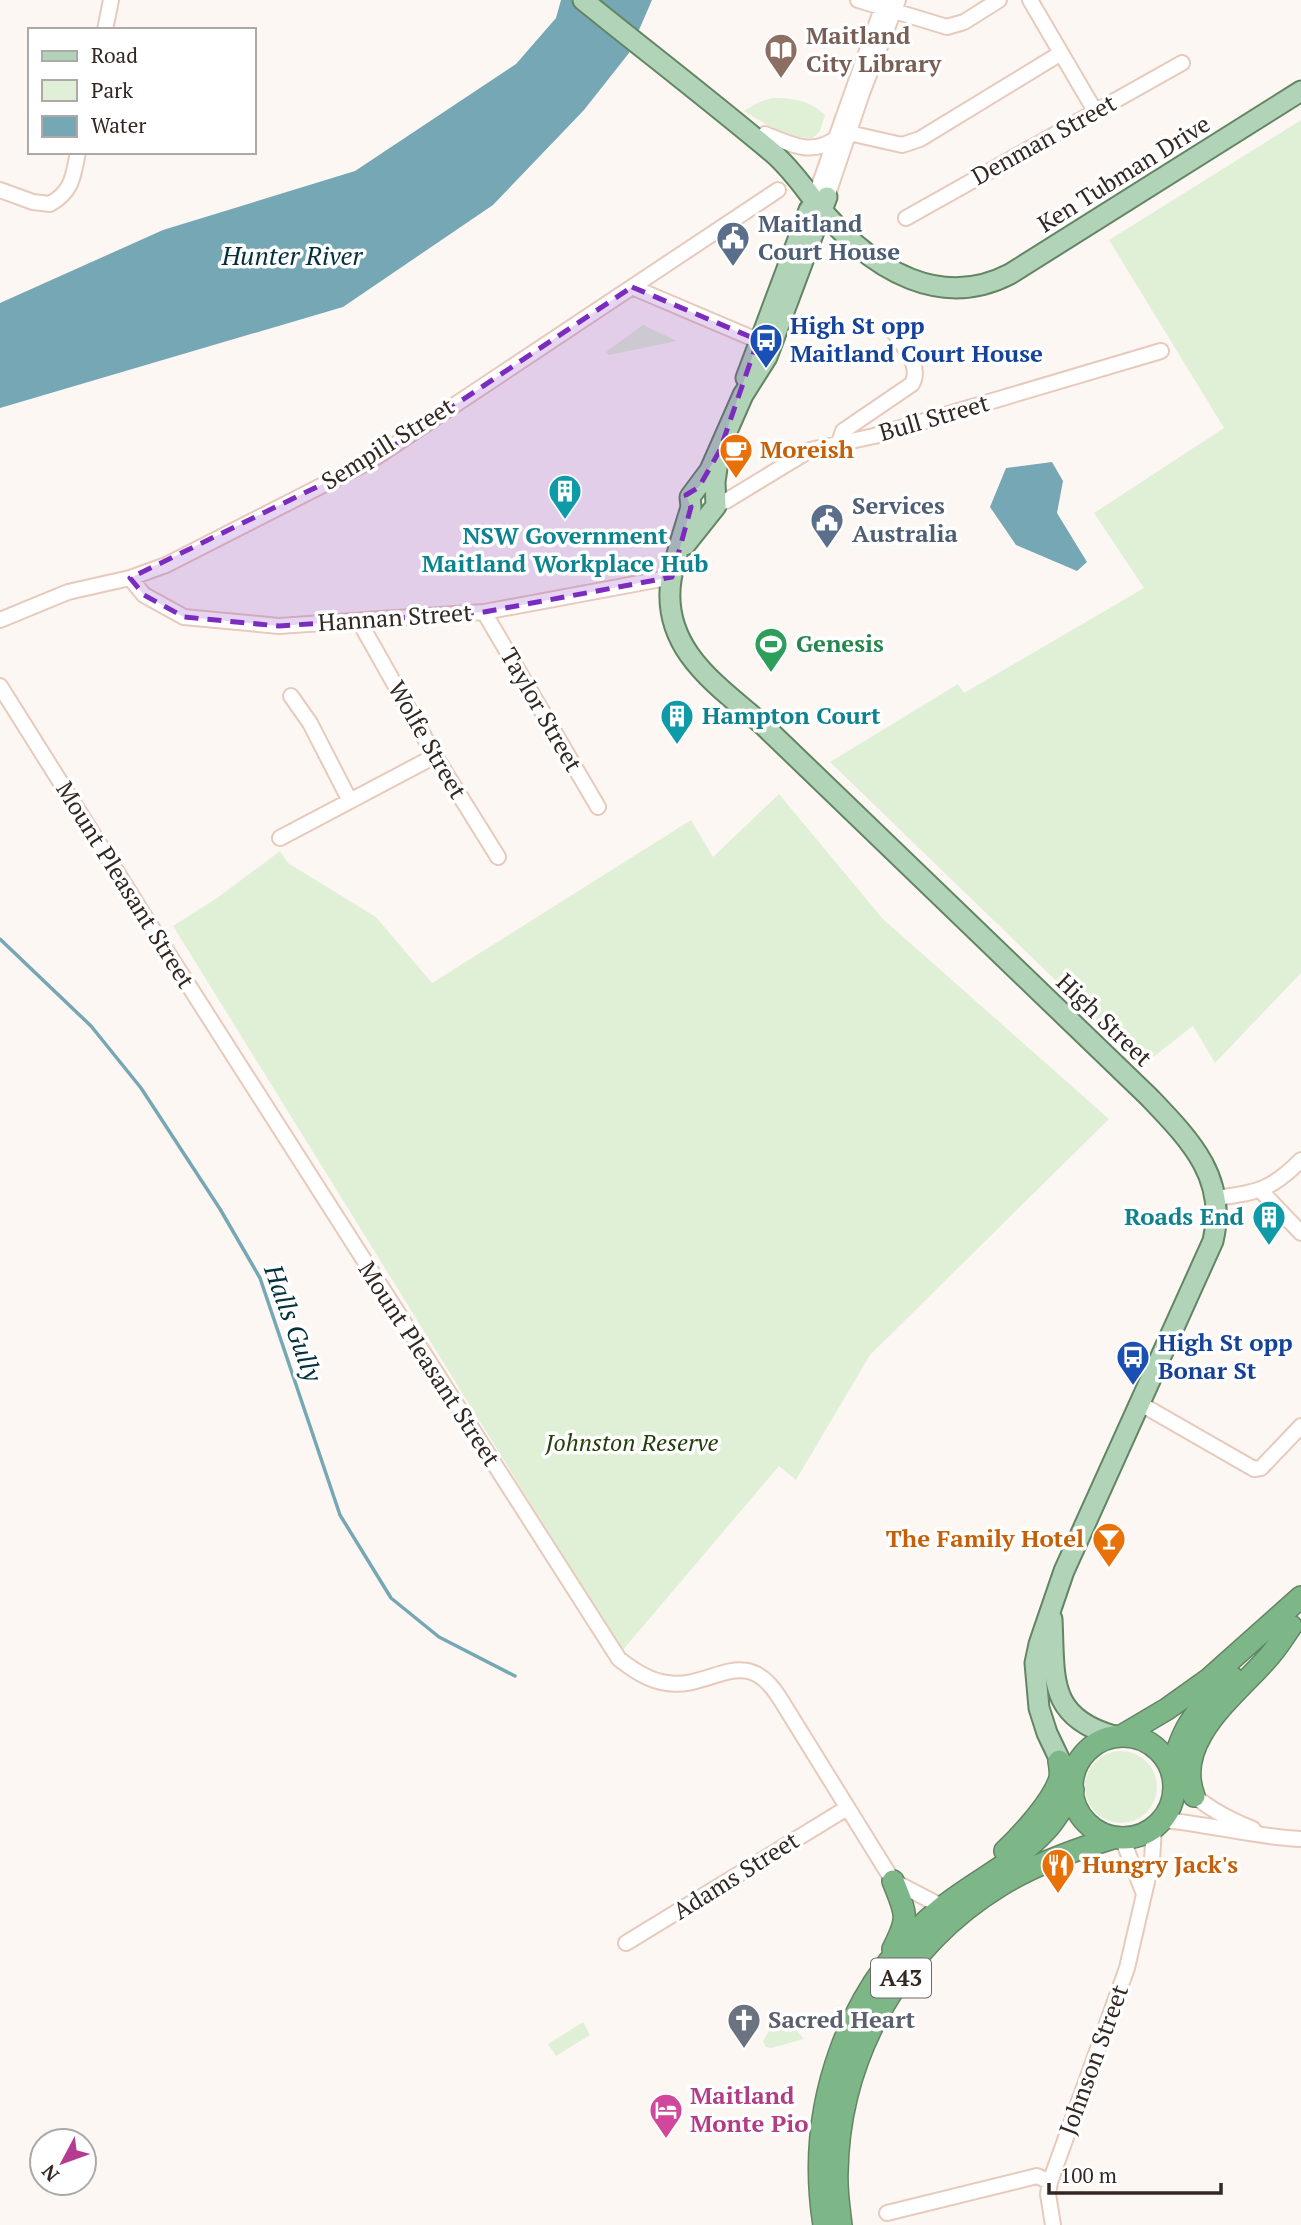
<svg xmlns="http://www.w3.org/2000/svg" width="1301" height="2225" viewBox="0 0 1301 2225" font-family="'PT Serif',serif">
  <rect width="100%" height="100%" fill="#fdf7f4"/>
  <!-- green -->
  <path fill="#e0f0d6" d="M772,98c21,0 37,2 53,17l-5,16 -7,7c-24,1 -50,-15 -69,-27l13,-8z
    M1301,120v853l-86,90 -22,-37 -50,39 -313,-303 128,-78 6,9 180,-105 -50,-75 130,-85 -115,-188z
    M643,325l34,16 -68,14 -3,-3z
    M779,794l104,125 226,200 -239,236 -74,125 -17,-14 -157,185 -449,-725 44,-28 63,-47 8,12 88,54 56,66 259,-163 22,37z
    M1085 1787a36 36 0 1 1 72 0a36 36 0 1 1-72 0Z
    M776,2013l6,1 22,25 -33,9 -5,-1 -3,-6 7,-12 -2,-5 2,-7z
    M583,2022l7,13 -34,21 -8,-12z"/>
  <!-- water -->
  <path fill="#76a7b5" d="M561,0h91l-23,53 -45,57 -91,95 -150,102 -343,101v-105l163,-73 192,-59 161,-107 40,-46z
    M1052,462l11,19 -6,32 30,49 -10,9 -61,-26 -26,-38 16,-39z"/>
  <g fill="none" stroke-linecap="round" stroke-linejoin="round">
    <!-- stream -->
    <path stroke="#76a7b5" stroke-width="3.5" d="M0,939l91,87 50,62 79,121 40,69 80,237 51,83 48,39 76,39"/>
    <defs>
      <path id="minor" d="M858,0l89,27 17,-5 35,-22
        M1030,0l65,111
        M105,30l6,-30
        M849,133l53,12 18,-6 141,-86
        M765,134c25,10 46,22 70,5
        M819,186l66,-186
        M0,190l33,12 17,2c23,-13 23,-28 28,-52
        M827,197l35,-104 36,-93
        M906,218l276,-155
        M632,287l134,57
        M839,443l4,-12 69,-47c10,-18 -8,-36 -18,-52
        M716,504l10,-3 84,-51 64,-14 287,-85
        M130,578l14,17 40,22 95,9 205,-14 188,-35
        M484,612l114,195
        M0,620l68,-28 62,-14 36,-13 206,-105 406,-270
        M359,621l76,135 63,101
        M0,686l157,250 462,723c14,11 30,22 48,24 45,7 77,-41 112,14l114,184 50,26
        M291,696l19,27 40,78
        M280,838l155,-82
        M1261,1191l40,42
        M1216,1198c42,-6 54,-7 85,-38
        M1139,1403l115,66 7,-1 40,-42
        M1174,1776c21,25 48,41 79,53
        M1163,1820c46,4 91,17 138,19
        M1122,1838l22,56
        M626,1943l221,-135
        M887,2213l150,-37 13,6
        M1053,2225l-5,-31 2,-12 77,-214 25,-108 2,-32"/>
      <path id="major" d="M583,0c63,51 128,101 190,153 22,19 36,43 55,64 47,53 113,93 182,57l291,-183
        M827,197l-60,160 -24,38 -33,75 -20,27 1,10c-7,24 -16,49 -20,73 -10,69 46,105 91,144l387,373c41,43 79,81 64,144l-149,330 -25,73 -4,19 4,45 8,25 20,42
        M746,378l63,-168
        M685,545l31,-39 -1,-24 3,-21
        M1052,1619c3,59 -5,98 62,117"/>
      <path id="highway" d="M1123,1735l44,-26 42,-30 92,-82
        M1072 1787a51 51 0 1 1 102 0a51 51 0 1 1-102 0Z
        M1172,1770c11,-48 25,-60 61,-92
        M1194,1796c-21,-54 39,-99 71,-135 10,-10 18,-23 26,-35
        M1005,1851c17,-16 49,-51 55,-73 1,-6 0,-11 -1,-17
        M893,1949c17,-33 13,-35 0,-68
        M824,2225c-19,-119 24,-243 120,-319 33,-26 74,-45 102,-76 11,-12 19,-26 27,-40
        M841,2225c-2,-17 -5,-36 -4,-53 2,-117 64,-226 164,-287 34,-21 73,-35 112,-47"/>
    </defs>
    <!-- minor casing -->
    <use href="#minor" stroke="#e7cabb" stroke-width="18"/>
    <!-- major casing -->
    <use href="#major" stroke="#638564" stroke-width="23"/>
    <!-- highway casing -->
    <use href="#highway" stroke="#638564" stroke-width="24"/>
    <!-- minor -->
    <use href="#minor" stroke="#fff" stroke-width="14"/>
    <!-- major -->
    <use href="#major" stroke="#b1d4b8" stroke-width="19"/>
    <!-- highway -->
    <use href="#highway" stroke="#7db788" stroke-width="21"/>
  </g>
  <!-- marked area -->
  <path fill="#7b2cbf" fill-opacity="0.2" stroke="#7b2cbf" stroke-width="5" stroke-dasharray="14 9" stroke-linejoin="round" d="M632,287l126,53 -38,110 -21,37 -13,8 5,12 -19,70 -188,35 -205,14 -95,-9 -40,-22 -14,-17 242,-118z"/>
  <!-- icons -->
  <defs>
    <symbol id="library-pin" viewBox="-11 -11 22 30"><path d="M0 17L-7.5 6A9.5 9.5 0 1 1 7.5 6Z" fill="#8d6e63" stroke="#fff"/><path d="M-6-4Q-3-5.5-.7-3.5V5Q-3 3-6 4ZM6-4Q3-5.5 .7-3.5V5Q3 3 6 4Z" fill="#fff"/></symbol>
    <symbol id="civic-pin" viewBox="-11 -11 22 30"><path d="M0 17L-7.5 6A9.5 9.5 0 1 1 7.5 6Z" fill="#5c6f8a" stroke="#fff"/><path d="M-.6-6.5H3V-4.5H.6V-3L4-1V1h2V6H-6V1h2V-1L-.6-3ZM-1.2 2.5V6h2.4V2.5Z" fill="#fff"/></symbol>
    <symbol id="bus-pin" viewBox="-11 -11 22 30"><path d="M0 17L-7.5 6A9.5 9.5 0 1 1 7.5 6Z" fill="#1a4fb4" stroke="#fff"/><path d="M-5-6H5V4H4V6H2V4H-2V6H-4V4H-5ZM-3.5-4V0h7V-4ZM-3.5 1.2v1.5H-2V1.2ZM2 1.2v1.5H3.5V1.2Z" fill="#fff"/></symbol>
    <symbol id="cafe-pin" viewBox="-11 -11 22 30"><path d="M0 17L-7.5 6A9.5 9.5 0 1 1 7.5 6Z" fill="#e8710a" stroke="#fff"/><path d="M-5.5-4.5H6V0H3Q3 3.5 0 3.5H-2.5Q-5.5 3.5-5.5 0ZM3-3.2v2h1.7v-2ZM-6 4.5H4V6H-6Z" fill="#fff"/></symbol>
    <symbol id="building-pin" viewBox="-11 -11 22 30"><path d="M0 17L-7.5 6A9.5 9.5 0 1 1 7.5 6Z" fill="#0f9aa8" stroke="#fff"/><path d="M-4-6H4V6H1V3H-1V6H-4ZM-2.5-4.3h1.7v1.8h-1.7ZM.8-4.3h1.7v1.8H.8ZM-2.5-1h1.7V.8h-1.7ZM.8-1h1.7V.8H.8Z" fill="#fff"/></symbol>
    <symbol id="stadium-pin" viewBox="-11 -11 22 30"><path d="M0 17L-7.5 6A9.5 9.5 0 1 1 7.5 6Z" fill="#2e9e5b" stroke="#fff"/><path d="M0-5a6.5 5 0 1 0 0 10a6.5 5 0 1 0 0-10ZM-3.5-1.8h7v3.6h-7Z" fill="#fff"/></symbol>
    <symbol id="bar-pin" viewBox="-11 -11 22 30"><path d="M0 17L-7.5 6A9.5 9.5 0 1 1 7.5 6Z" fill="#e8710a" stroke="#fff"/><path d="M-6-5H6L.8 .8V4.5H3.5V6h-7V4.5H-.8V.8Z" fill="#fff"/></symbol>
    <symbol id="restaurant-pin" viewBox="-11 -11 22 30"><path d="M0 17L-7.5 6A9.5 9.5 0 1 1 7.5 6Z" fill="#e8710a" stroke="#fff"/><path d="M-5-6h1v4h1v-4h1v4h1v-4h1v5L-1.5 .5V6h-2V.5L-5-1ZM5-6V6H3V1.5H1.5Q1.5-4 5-6Z" fill="#fff"/></symbol>
    <symbol id="church-pin" viewBox="-11 -11 22 30"><path d="M0 17L-7.5 6A9.5 9.5 0 1 1 7.5 6Z" fill="#6b7280" stroke="#fff"/><path d="M-1.2-6h2.4v3.5h3.3v2.4h-3.3V6h-2.4V-.1h-3.3v-2.4h3.3Z" fill="#fff"/></symbol>
    <symbol id="hotel-pin" viewBox="-11 -11 22 30"><path d="M0 17L-7.5 6A9.5 9.5 0 1 1 7.5 6Z" fill="#d1479c" stroke="#fff"/><path d="M-6-4.5h1.5V1H6V5H4.5V3h-9V5H-6ZM-4 0a1.8 1.8 0 1 1 3.6 0ZM.5 0V-2.5h3Q6-2.5 6 0Z" fill="#fff"/></symbol>
  </defs>
  <g fill-rule="evenodd">
    <use href="#library-pin" x="762" y="31" width="38" height="52"/>
    <use href="#civic-pin" x="714" y="219" width="38" height="52"/>
    <use href="#bus-pin" x="747" y="321" width="38" height="52"/>
    <use href="#cafe-pin" x="717" y="431" width="38" height="52"/>
    <use href="#building-pin" x="546" y="472" width="38" height="52"/>
    <use href="#civic-pin" x="808" y="501" width="38" height="52"/>
    <use href="#stadium-pin" x="752" y="625" width="38" height="52"/>
    <use href="#building-pin" x="658" y="697" width="38" height="52"/>
    <use href="#building-pin" x="1250" y="1198" width="38" height="52"/>
    <use href="#bus-pin" x="1114" y="1338" width="38" height="52"/>
    <use href="#bar-pin" x="1090" y="1520" width="38" height="52"/>
    <use href="#restaurant-pin" x="1039" y="1846" width="38" height="52"/>
    <use href="#church-pin" x="725" y="2001" width="38" height="52"/>
    <use href="#hotel-pin" x="647" y="2091" width="38" height="52"/>
  </g>
  <g text-anchor="middle" stroke-width="7" stroke-linejoin="round" paint-order="stroke">
    <!-- shield labels -->
    <rect fill="#fff" stroke="#706864" stroke-width="2" x="871" y="1958.5" width="60" height="39" rx="5"/>
    <g font-size="23" font-weight="bold" fill="#332722">
      <text x="901" y="1986">A43</text>
    </g>
    <!-- education labels -->
    <g font-size="24" font-weight="bold" fill="#785e54" stroke="#fff" text-anchor="start">
      <text x="806" y="44">Maitland<tspan x="806" dy="28">City Library</tspan></text>
    </g>
    <!-- street labels -->
    <g font-size="24" fill="#332722" stroke="#fff">
      <text transform="translate(1044 140) rotate(-29)" y="8">Denman Street</text>
      <text transform="translate(1124 174) rotate(-32)" y="8">Ken Tubman Drive</text>
      <text transform="translate(934 418) rotate(-16)" y="8">Bull Street</text>
      <text transform="translate(388 444) rotate(-32)" y="8">Sempill Street</text>
      <text transform="translate(395 618) rotate(-4)" y="8">Hannan Street</text>
      <text transform="translate(541 710) rotate(60)" y="8">Taylor Street</text>
      <text transform="translate(427 740) rotate(60)" y="8">Wolfe Street</text>
      <text transform="translate(125 885) rotate(58)" y="8">Mount Pleasant Street</text>
      <text transform="translate(1104 1020) rotate(44)" y="8">High Street</text>
      <text transform="translate(429 1364) rotate(57)" y="8">Mount Pleasant Street</text>
      <text transform="translate(736 1876) rotate(-32)" y="8">Adams Street</text>
      <text transform="translate(1094 2060) rotate(-70)" y="8">Johnson Street</text>
    </g>
    <!-- service labels -->
    <g font-size="24" font-weight="bold" fill="#4e5e75" stroke="#fff" text-anchor="start">
      <text x="758" y="232">Maitland<tspan x="758" dy="28">Court House</tspan></text>
      <text x="852" y="514">Services<tspan x="852" dy="28">Australia</tspan></text>
    </g>
    <!-- transit labels -->
    <g font-size="24" font-weight="bold" fill="#164399" stroke="#fff" text-anchor="start">
      <text x="790" y="334">High St opp<tspan x="790" dy="28">Maitland Court House</tspan></text>
      <text x="1158" y="1351">High St opp<tspan x="1158" dy="28">Bonar St</tspan></text>
    </g>
    <!-- food labels -->
    <g font-size="24" font-weight="bold" fill="#c56008" stroke="#fff" text-anchor="start">
      <text x="760" y="458">Moreish</text>
      <text x="1084" y="1547" text-anchor="end">The Family Hotel</text>
      <text x="1082" y="1873">Hungry Jack's</text>
    </g>
    <!-- culture labels -->
    <g font-size="24" font-weight="bold" fill="#0d838f" stroke="#fff">
      <text x="565" y="544">NSW Government<tspan x="565" dy="28">Maitland Workplace Hub</tspan></text>
      <text x="702" y="724" text-anchor="start">Hampton Court</text>
      <text x="1244" y="1225" text-anchor="end">Roads End</text>
    </g>
    <!-- leisure labels -->
    <g font-size="24" font-weight="bold" fill="#27864d" stroke="#fff" text-anchor="start">
      <text x="796" y="652">Genesis</text>
    </g>
    <!-- park labels -->
    <g font-size="24" font-style="italic" fill="#24410c" stroke="#fff">
      <text x="632" y="1451">Johnston Reserve</text>
    </g>
    <!-- worship labels -->
    <g font-size="24" font-weight="bold" fill="#5b616d" stroke="#fff" text-anchor="start">
      <text x="768" y="2028">Sacred Heart</text>
    </g>
    <!-- hotel labels -->
    <g font-size="24" font-weight="bold" fill="#b23c85" stroke="#fff" text-anchor="start">
      <text x="690" y="2104">Maitland<tspan x="690" dy="28">Monte Pio</tspan></text>
    </g>
    <!-- water labels -->
    <g font-size="26" font-style="italic" fill="#03323e" stroke="#fff">
      <text x="292" y="265">Hunter River</text>
      <text transform="translate(293 1323) rotate(70)" y="9">Halls Gully</text>
    </g>
  </g>
  <!-- legend -->
  <rect x="28" y="28" width="228" height="126" fill="#ffffff" stroke="#ada9a7" stroke-width="2"/>
  <rect x="42" y="51" width="35" height="10" fill="#b1d4b8" stroke="#ada9a7" stroke-width="2"/>
  <text x="91" y="63" font-size="21" fill="#332722">Road</text>
  <rect x="42" y="80" width="35" height="21" fill="#e0f0d6" stroke="#ada9a7" stroke-width="2"/>
  <text x="91" y="98" font-size="21" fill="#332722">Park</text>
  <rect x="42" y="116" width="35" height="21" fill="#76a7b5" stroke="#ada9a7" stroke-width="2"/>
  <text x="91" y="133" font-size="21" fill="#332722">Water</text>
  <!-- north arrow -->
  <g transform="translate(63 2162) rotate(229)"><circle r="33" fill="#ffffff" stroke="#ada9a7" stroke-width="2"/>
  <path d="M0-5L12 26L0 18L-12 26Z" fill="#b33c92"/>
  <text y="-10" font-size="19" font-weight="bold" text-anchor="middle" fill="#332722">N</text>
  </g>
  <!-- scale -->
  <path d="M1049 2183v10h172v-10" fill="none" stroke="#332722" stroke-width="3.5"/>
  <text x="1060" y="2183" font-size="21" fill="#332722" stroke="#ffffff" stroke-width="5" paint-order="stroke">100 m</text>
</svg>
